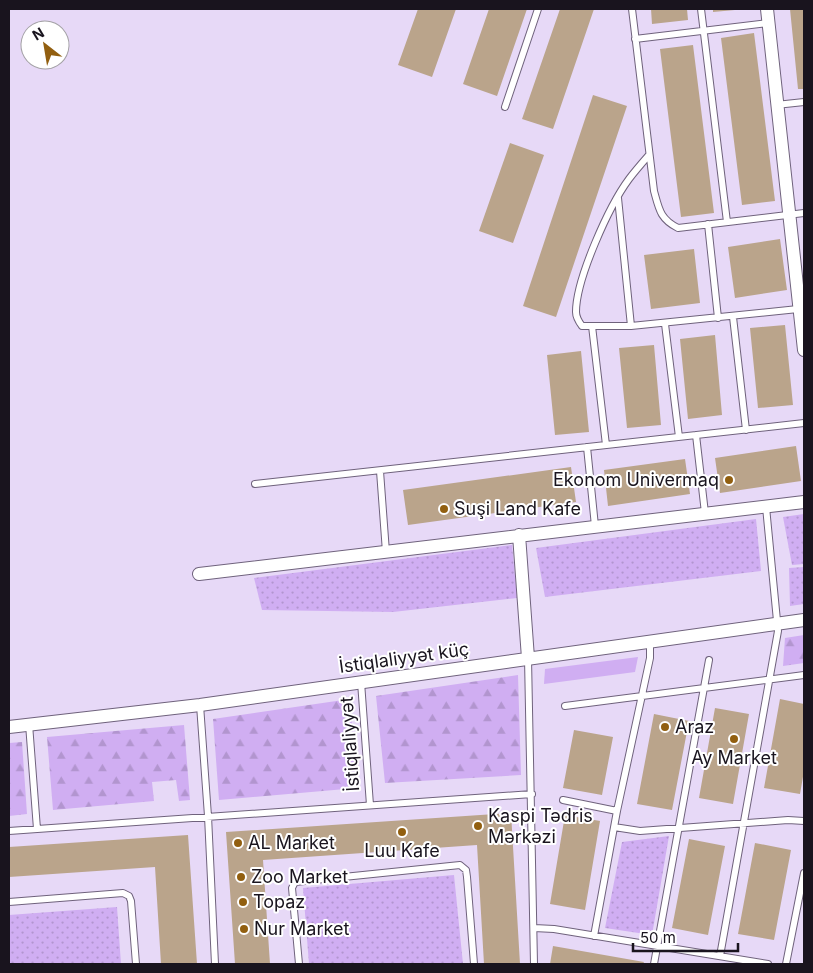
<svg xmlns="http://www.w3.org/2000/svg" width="813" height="973" viewBox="0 0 813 973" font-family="Inter,sans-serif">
  <defs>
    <pattern id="forest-firs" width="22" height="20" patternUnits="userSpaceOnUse" patternTransform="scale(1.25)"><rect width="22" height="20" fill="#d0aef2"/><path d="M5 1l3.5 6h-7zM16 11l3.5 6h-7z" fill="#b295cf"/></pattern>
    <pattern id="park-dots" width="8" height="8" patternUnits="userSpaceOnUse" patternTransform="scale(1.25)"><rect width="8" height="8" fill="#d0aef2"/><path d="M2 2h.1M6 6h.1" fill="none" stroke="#b295cf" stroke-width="1.8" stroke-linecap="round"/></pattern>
  </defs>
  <rect width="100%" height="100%" fill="#e7d9f7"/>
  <!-- grass -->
  <path fill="#d0aef2" d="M638,657l-3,15 -91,12 1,-15z"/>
  <!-- forest -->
  <path fill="url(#forest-firs)" d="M804,635v28l-21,3 2,-28z
    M518,675l3,100 -136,8 -9,-87z
    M350,699l7,89 -138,12 -6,-81z
    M184,725l6,75 -11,1 -3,-21 -24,2 2,19 -101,9 -6,-73z
    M22,742l5,72 -18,2v-73z"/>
  <!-- park -->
  <path fill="url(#park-dots)" d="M804,514v50l-12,1 -9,-48z
    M756,519l5,52 -216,26 -9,-49z
    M512,545l5,53 -124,14 -131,-2 -8,-32z
    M804,567v37l-14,2 -1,-38z
    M669,836l-17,99 -47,-7 17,-86z
    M454,875l9,89h-154l-6,-76z
    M117,907l4,57h-112v-49z"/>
  <!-- building -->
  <path fill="#baa48b" d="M418,9h38l-24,68 -34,-12z
    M489,9h38l-30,87 -34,-12z
    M560,9h34l-41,120 -31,-10z
    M651,9h36l1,11 -36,4z
    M713,9h22v1l-22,2z
    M790,9h14v80h-6z
    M754,33l21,168 -33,4 -21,-167z
    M693,45l21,168 -33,4 -21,-168z
    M593,95l34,11 -71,211 -33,-11z
    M510,143l34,12 -31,88 -34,-12z
    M780,239l7,51 -52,8 -7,-51z
    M694,249l6,54 -49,6 -7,-54z
    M785,325l8,80 -35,3 -8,-80z
    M715,335l7,80 -34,4 -8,-80z
    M654,345l7,80 -34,3 -8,-80z
    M581,351l8,81 -34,3 -8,-80z
    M796,446l5,35 -81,12 -5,-35z
    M685,459l5,35 -82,12 -4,-36z
    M571,467l5,35 -168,23 -5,-35z
    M780,699l24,5v67l-4,23 -36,-6z
    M715,708l34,6 -16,90 -34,-6z
    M654,714l35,7 -17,89 -35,-6z
    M574,730l39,7 -11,58 -39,-7z
    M511,813l9,151h-36l-7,-119 -214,15 7,104h-35l-9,-132z
    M565,815l35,6 -15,89 -35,-6z
    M188,835l9,129h-36l-6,-97 -146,10v-30z
    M689,839l36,7 -17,89 -36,-7z
    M755,843l36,7 -17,90 -36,-6z
    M553,946l91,16 -1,2h-93z"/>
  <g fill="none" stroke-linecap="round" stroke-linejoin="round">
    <defs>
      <path id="lane" d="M632,9l22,182c5,18 6,28 24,37l126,-15
        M701,9l26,213
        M635,39l133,-16
        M776,105l28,-3
        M505,107l33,-98
        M618,198l13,128h-49c-3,-4 -6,-9 -6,-14 0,-33 33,-106 53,-133 6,-8 13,-16 20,-24
        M708,224l10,94
        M733,317l13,113
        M665,324l14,113
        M592,326l14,119
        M631,326l167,-17
        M696,435l9,78
        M587,447l8,79
        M380,471l6,81
        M255,484l549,-61
        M528,658l6,306
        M361,682l9,123
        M200,705l8,111 7,148
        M565,706l239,-31
        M29,724l8,105
        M563,800l54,11
        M614,827l26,4 148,-11 16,1
        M9,831l523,-37
        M9,902l114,-9 6,3 2,5 5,63
        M534,928l20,1 214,35
        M594,936l23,-125 33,-153v-16
        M720,956l58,-325 -12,-124
        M299,964l-7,-76 3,-6 165,-17 6,5 1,7 7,87
        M654,964l55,-304
        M786,964l18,-91"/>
      <path id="street" d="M767,9l37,341
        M519,535l9,123
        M199,574l605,-72
        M9,727l191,-22 604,-85"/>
    </defs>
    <!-- lane casing -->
    <use href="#lane" stroke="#6f627c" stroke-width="8"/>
    <!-- street casing -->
    <use href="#street" stroke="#6f627c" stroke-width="14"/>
    <!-- lane -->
    <use href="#lane" stroke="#fff" stroke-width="6"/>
    <!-- street -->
    <use href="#street" stroke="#fff" stroke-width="12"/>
  </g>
  <!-- markers -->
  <g fill="#925f10" stroke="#fff" stroke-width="2">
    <circle cx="729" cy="480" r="5"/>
    <circle cx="444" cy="509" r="5"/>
    <circle cx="665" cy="727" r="5"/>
    <circle cx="734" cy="739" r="5"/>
    <circle cx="478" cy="826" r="5"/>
    <circle cx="402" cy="832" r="5"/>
    <circle cx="238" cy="843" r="5"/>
    <circle cx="241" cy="877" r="5"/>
    <circle cx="243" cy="902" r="5"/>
    <circle cx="244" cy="929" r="5"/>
  </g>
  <g text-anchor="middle" stroke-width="4" stroke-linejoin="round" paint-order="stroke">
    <!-- poi labels -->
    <g font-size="18" fill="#19141e" stroke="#fff" text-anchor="start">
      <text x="719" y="486" text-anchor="end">Ekonom Univermaq</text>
      <text x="454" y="515">Suşi Land Kafe</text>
      <text x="675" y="733">Araz</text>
      <text x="734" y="764" text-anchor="middle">Ay Market</text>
      <text x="488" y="822">Kaspi Tədris<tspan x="488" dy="21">Mərkəzi</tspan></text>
      <text x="248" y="849">AL Market</text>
      <text x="402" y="857" text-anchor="middle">Luu Kafe</text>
      <text x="251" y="883">Zoo Market</text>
      <text x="253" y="908">Topaz</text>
      <text x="254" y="935">Nur Market</text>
    </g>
    <!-- street labels -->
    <g font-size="18" fill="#19141e" stroke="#fff">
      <text transform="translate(404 658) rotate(-8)" y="6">İstiqlaliyyət küç</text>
      <text transform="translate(350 744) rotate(-94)" y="6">İstiqlaliyyət</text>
    </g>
  </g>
  <!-- border -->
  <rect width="813" height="973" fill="none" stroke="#19141e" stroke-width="20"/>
  <!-- north arrow -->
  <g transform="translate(45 45) rotate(329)"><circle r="24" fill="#ffffff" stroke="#a3a1a5"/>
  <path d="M0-4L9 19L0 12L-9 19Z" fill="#925f10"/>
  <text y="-8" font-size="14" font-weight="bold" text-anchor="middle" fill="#19141e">N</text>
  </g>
  <!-- scale -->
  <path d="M633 943v8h105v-8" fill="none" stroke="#19141e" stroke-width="2.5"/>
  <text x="640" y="943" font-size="15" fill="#19141e" stroke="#ffffff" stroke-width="4" paint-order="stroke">50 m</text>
</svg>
